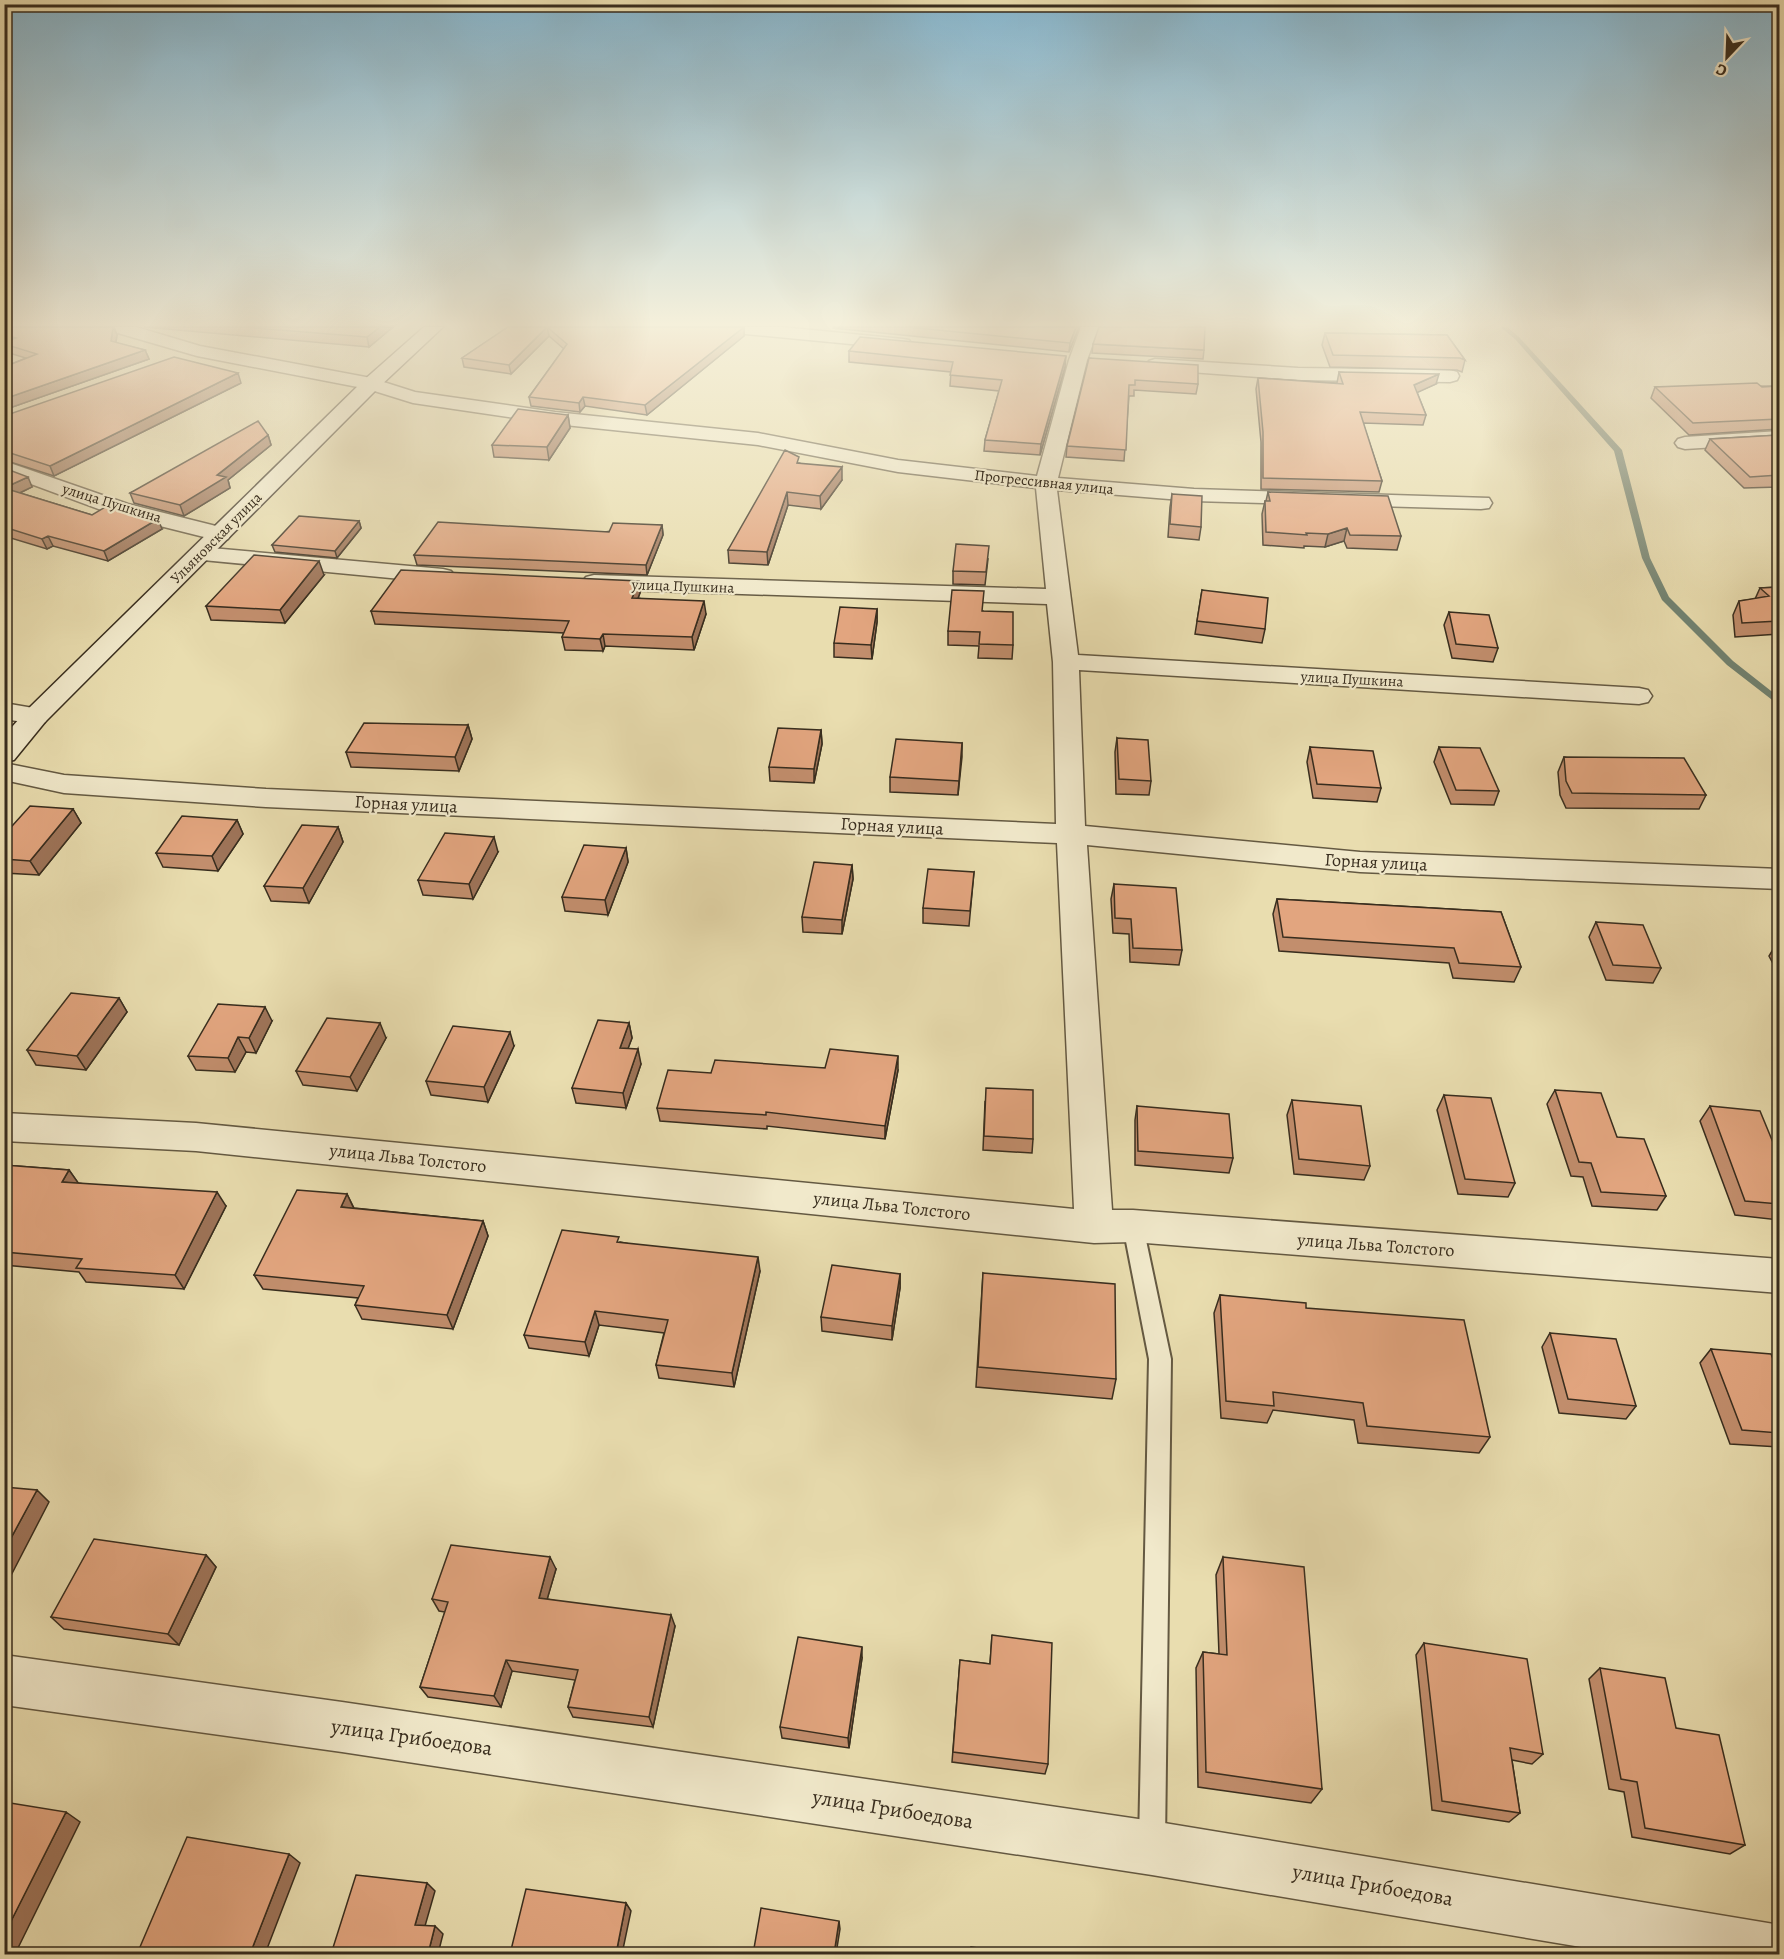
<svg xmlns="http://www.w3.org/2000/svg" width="1784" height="1959" viewBox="0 0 1784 1959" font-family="Alegreya,serif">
  <rect width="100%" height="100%" fill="#e9ddaf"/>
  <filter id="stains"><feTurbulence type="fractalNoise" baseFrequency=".00333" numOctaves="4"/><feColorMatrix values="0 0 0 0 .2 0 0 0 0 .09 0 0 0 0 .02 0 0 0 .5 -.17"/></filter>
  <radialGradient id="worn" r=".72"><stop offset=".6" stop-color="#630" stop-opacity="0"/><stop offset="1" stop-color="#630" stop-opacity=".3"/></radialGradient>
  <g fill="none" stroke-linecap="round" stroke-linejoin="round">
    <!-- stream -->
    <path fill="#718372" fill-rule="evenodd" d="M1500,327h7l12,10 103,113 28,108 19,39 64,64 47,37v8l-53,-41 -65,-65 -20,-42 -28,-107 -99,-112z"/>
    <defs>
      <path id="lane" d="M1133,1218l7,2 3,6 28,133 -6,484 -4,9 -9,4 -9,-4 -4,-9 10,-484 -26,-133 3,-6z"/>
      <path id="street" d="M108,327h28l64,19 171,32 44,14 140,20 203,21 140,27 139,16 32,-116 12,-33h18l-12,33 -29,118 136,11 295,9 3,5 -3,5 -8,1 -287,-8 -137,-11 21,165 561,33 9,2 4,6 -4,6 -9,2 -560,-34 6,156 275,26 420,17v20l-420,-17 -273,-27 25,365h21l647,49v34l-647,-51 -39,1 -898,-92 -192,-10v-28l192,10 878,86 -17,-366 -791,-36 -202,-14 -60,-13v-17l60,12 202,14 790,35 -3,-162 -6,-58 -453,-15 -8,-2 -4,-5 4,-5 8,-2 452,14 -10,-101 -138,-16 -140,-27 -203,-21 -142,-21 -45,-14 -171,-33 -86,-25z
        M715,327h66l122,12 6,1 3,4 -3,4 -6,1 -179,-17 -6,-1z
        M1155,359l143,9 152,2 7,2 2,4 -2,4 -7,2 -152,-2 -149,-11 -3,-4 3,-4z
        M1780,431v12l-95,6 -7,-2 -3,-4 3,-4 7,-2z
        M4,461l124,43 100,25 3,5 -3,5 -8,2 -108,-27 -108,-40z
        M200,547l243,22 8,2 4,5 -4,5 -8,2 -251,-24 -3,-5 3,-5z
        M4,703l41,7 4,6 -4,6 -9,2 -32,-5z
        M4,1655l338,47 810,119 628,104v29h-157l-471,-79 -810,-123 -338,-47z"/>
      <path id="secondary" d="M424,327h19l-65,61 -333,334 -31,38 -10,2v-26l23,-26 337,-330z"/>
    </defs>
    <!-- lane casing -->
    <use href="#lane" stroke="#645942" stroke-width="4"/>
    <!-- street casing -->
    <use href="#street" stroke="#645942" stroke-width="3"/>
    <!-- secondary casing -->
    <use href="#secondary" stroke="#382d1e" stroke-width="3"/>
    <!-- lane -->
    <use href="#lane" fill="#f1e9cb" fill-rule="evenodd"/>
    <!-- street -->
    <use href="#street" fill="#f1e9cb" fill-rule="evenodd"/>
    <!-- secondary -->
    <use href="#secondary" fill="#f1e9cb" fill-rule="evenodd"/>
  </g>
  <!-- wall -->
  <path fill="#c28e6d" stroke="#382d1e" stroke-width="1.5" d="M4,327h110l3,8 -1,8 29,7 4,9 -145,51v-43l22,-9 -20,-6 -2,-3z
    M144,327h249l-24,20z
    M508,327h236v9l-97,79 -62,-9 -5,6 -49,-6 -2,-9 35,-48 -15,-13 -38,38 -47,-7 -2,-9z
    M833,327h246l-10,25 -236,-24z
    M1325,333l122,2 18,25 -3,12 -5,-2 -127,-3 -8,-22z
    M1093,344l111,6 -1,9 -111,-6z
    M849,351l216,16 -25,88 -56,-4 1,-11 14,-49 -49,-5 1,-14 -102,-10z
    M1089,358l109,26 -2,10 -62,-4v6h-5l-5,65 -58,-4 1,-11z
    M1339,372l97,12 -19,8 9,23 -3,10 -60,-2 19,58 -3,11 -118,-3v-47l-5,-53 2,-11 79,5z
    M241,383l-187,93 -50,-16v-44z
    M1779,386v43l-90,6 -38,-37 4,-11z
    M568,415l2,13 -21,32 -55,-3 -2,-12z
    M268,435l3,10 -43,35 2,8 -46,28 -50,-13 -4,-10z
    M1779,435v52l-35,1 -39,-38 5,-11z
    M799,463l43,17 -21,29 -33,-4 -20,60 -39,-2 -1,-13z
    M4,468l28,19 -12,6 72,22 70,14 -54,32 -55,-15 -6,3 -43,-13z
    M1268,492l133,44 -4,14 -50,-2 -3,-7 -19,6 -21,-1v2l-41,-3 -1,-31 3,-13h1z
    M1172,494l29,33 -2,13 -31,-3 2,-30z
    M359,521l2,7 -24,30 -62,-6 -3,-7z
    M662,525l1,10 -16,40 -230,-10 -3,-10z
    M988,559l-3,26 -32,-1v-13z
    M324,575l-39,48 -74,-3 -5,-14z
    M639,581l1,12 -2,5 68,16 -12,36 -89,-4 -2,5 -38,-1 -3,-13 2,-4 -189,-9 -4,-13z
    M1779,587v47l-44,3 -2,-22 6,-14 16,-2 5,-11z
    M1202,590l63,39 -3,14 -67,-9z
    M877,609v13l-5,37 -38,-2v-14z
    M983,611l30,34 -1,14 -34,-1 1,-12 -31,-1v-14z
    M1449,612l49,36 -5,14 -41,-4 -8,-33z
    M468,725l4,14 -13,32 -108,-4 -5,-15z
    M821,730l1,14 -8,39 -44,-2 -1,-14z
    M1117,738l34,43 -2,14 -33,-1 -1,-42z
    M962,743l-4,52 -68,-3v-15z
    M1310,747l71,41 -4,14 -64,-4 -6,-36z
    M1439,747l60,44 -5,14 -43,-1 -17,-42z
    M1564,757l142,38 -7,14 -133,-1 -6,-13 -2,-23z
    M73,809l8,14 -42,52 -35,-2v-38z
    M237,820l6,14 -25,37 -55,-4 -7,-14z
    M338,827l5,15 -34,61 -38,-2 -7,-15z
    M626,848l2,14 -20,53 -43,-4 -3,-14z
    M498,852l-25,47 -50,-4 -5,-15z
    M852,865l1,14 -11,55 -39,-2 -1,-15z
    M974,872l-5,54 -46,-3v-15z
    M1114,884l68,66 -3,15 -49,-3 -1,-28 -16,-1 -2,-34z
    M1277,899l224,13 20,55 -7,15 -61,-4 -4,-15 -170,-12 -6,-37z
    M1596,922l65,46 -8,15 -47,-3 -17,-43z
    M1778,941l1,1v33l-10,-19z
    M119,998l8,14 -41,58 -50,-5 -9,-15z
    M272,1021l-16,32 -10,-1 -11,20 -39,-2 -8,-14z
    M629,1023l3,15 -4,10 13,16 -15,44 -50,-5 -4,-15z
    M386,1038l-29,53 -54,-6 -7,-14z
    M514,1046l-26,56 -57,-7 -5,-14z
    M825,1068l73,2 -13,69 -118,-13v3l-107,-8 -3,-13 54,-35z
    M1555,1090l62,47 49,59 -9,14 -65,-4 -9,-29 -12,-1 -24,-72z
    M1444,1095l71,88 -7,14 -50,-3 -21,-84z
    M1292,1100l78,66 -6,14 -70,-6 -7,-59z
    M985,1102l48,37 -1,14 -49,-3z
    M1137,1106l96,52 -4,15 -94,-8v-45z
    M1710,1106l69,51v63l-44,-5 -35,-94z
    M4,1165l65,5 9,13 148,23 -42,83 -98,-7 -7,-10 -75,-7z
    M347,1194l7,14 129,13 5,15 -35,93 -91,-10 -7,-14 3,-7 -95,-9 -9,-14z
    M620,1242l140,29 -26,116 -75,-9 -3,-13 8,-32 -65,-8 -10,31 -60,-8 -5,-13z
    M983,1273l133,106 -4,20 -136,-12z
    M900,1274v14l-8,52 -70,-9 -1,-14z
    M1220,1295l86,13 184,129 -11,16 -121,-10 -4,-23 -81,-10 -6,13 -46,-5 -7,-105z
    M1550,1333l86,73 -10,13 -67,-6 -17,-66z
    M1711,1349l68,25v73l-49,-3 -30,-81z
    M206,1555l10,12 -37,78 -115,-16 -13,-12z
    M1223,1557l99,232 -11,14 -113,-16 -2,-119 7,-16 16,2 -3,-79z
    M556,1569l-9,30 128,27 -22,101 -80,-10 -5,-10 7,-27 -63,-9 -11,36 -73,-10 -8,-10 25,-75 -6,-1 -7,-12z
    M992,1635l56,129 -3,10 -93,-12 8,-102 30,4z
    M1424,1643l119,111 -11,10 -20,-4 8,53 -11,9 -77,-12 -16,-155z
    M862,1658l-13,90 -67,-10 -2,-11z
    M1600,1668l76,60 69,117 -15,9 -98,-17 -8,-45 -15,-3 -20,-110z"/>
  <!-- shaded-wall -->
  <path fill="#9e7459" stroke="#382d1e" stroke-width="1.5" d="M113,327l4,8 -3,16 -3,-10z
    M380,327h13l-24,20 -2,-10z
    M547,327l2,9 -38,38 -2,-9z
    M744,327v9l-97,79 -2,-10z
    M1076,327h3l-10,25 1,-9z
    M145,350l4,9 -145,51v-11z
    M1066,356l-1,11 -25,88 1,-11z
    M238,373l3,10 -187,93 -4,-10z
    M1439,374l-3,10 -24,11 2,-10z
    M583,397l2,9 -5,6 -1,-9z
    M568,415l2,13 -21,32 -2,-13z
    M268,435l3,10 -43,35 2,8 -46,28 -4,-11z
    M842,467v13l-21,29 -1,-13z
    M28,477l4,10 -23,11 -5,-10z
    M787,492l1,13 -20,60 -1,-13z
    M158,519l4,10 -54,32 -4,-10z
    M359,521l2,7 -24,30 -2,-7z
    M662,525l1,10 -16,40 -1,-10z
    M1347,528l-3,13 -19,6 3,-13z
    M48,536l5,10 -6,3 -5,-10z
    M319,561l5,14 -39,48 -5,-13z
    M639,581l1,12 -7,18 -1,-13z
    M704,601l2,13 -12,36 -2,-13z
    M877,609v13l-5,37 -1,-14z
    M603,634l2,12 -2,5 -3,-12z
    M468,725l4,14 -13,32 -4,-14z
    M821,730l1,14 -8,39v-14z
    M962,743v14l-4,38 1,-14z
    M73,809l8,14 -42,52 -9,-14z
    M237,820l6,14 -25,37 -6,-15z
    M338,827l5,15 -34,61 -6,-15z
    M494,837l4,15 -25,47 -4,-15z
    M626,848l2,14 -20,53 -3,-15z
    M852,865l1,14 -11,55v-14z
    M119,998l8,14 -41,58 -9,-14z
    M265,1007l7,14 -16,32 -7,-15z
    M380,1023l6,15 -29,53 -7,-14z
    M629,1023l3,15 -9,24 -3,-14z
    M510,1032l4,14 -26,56 -4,-15z
    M238,1037l8,15 -11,20 -7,-14z
    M638,1049l3,15 -15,44 -3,-15z
    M898,1056v14l-13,69v-13z
    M69,1170l10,14 -17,-2z
    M217,1192l9,14 -42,83 -9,-14z
    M347,1194l7,15 -13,-2z
    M483,1221l5,15 -35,93 -6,-14z
    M758,1257l2,14 -26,116 -2,-14z
    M900,1274v14l-8,52v-14z
    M595,1311l4,14 -10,31 -4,-14z
    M37,1490l12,12 -45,87v-38z
    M206,1555l10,12 -37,78 -11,-11z
    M550,1557l6,12 -12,41 -5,-12z
    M671,1615l4,11 -22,101 -4,-10z
    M862,1647v11l-13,90 -1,-10z
    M506,1660l6,11 -11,36 -7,-11z
    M66,1812l14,10 -65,132h-11v-19z
    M289,1854l11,9 -35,91h-15z
    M427,1883l8,8 -12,42 -8,-8z
    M626,1903l5,8 -9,43h-6z
    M839,1921l1,8 -4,25h-2z
    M435,1926l8,8 -5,20h-10z"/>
  <!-- building -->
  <path fill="#e2a57f" stroke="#382d1e" stroke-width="1.5" d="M4,327h109l-2,14 34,9 -141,49v-32l33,-13 -33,-10v-2l12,-4 -12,-4z
    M243,327h137l-13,10z
    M508,327h236l-99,78 -62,-8 -4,6 -50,-6 38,-53 -20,-17 -38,38 -47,-7z
    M907,327h169l-6,16z
    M1099,327h106l-1,23 -111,-6z
    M1325,333l122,2 18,25 -5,-2 -127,-3z
    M860,337l206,19 -25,88 -56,-4 17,-60 -52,-5 3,-13 -104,-11z
    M174,357l64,16 -188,93 -46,-15v-35z
    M1089,358l109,7v19l-63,-4v5h-6l-3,65 -59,-4z
    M1339,372l100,2 -25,11 12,30 -66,-3 22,69 -119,-3v-46l-5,-54 85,6z
    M1757,383l5,4 17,-1v33l-86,4 -38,-36z
    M518,409l50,6 -21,32 -55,-2z
    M258,421l10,14 -51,40 9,2 -46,28 -50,-12z
    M1779,435v40l-29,2 -40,-38z
    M785,450l14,7 -2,6 45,4 -22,29 -33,-4 -20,60 -39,-2z
    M4,468l24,9 -24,11z
    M4,488l88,27 15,-9 51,13 -54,32 -56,-15 -6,3 -38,-12z
    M1268,492l120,4 13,40 -51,-1 -3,-7 -19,6 -22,-1 1,2 -41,-3 -1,-31h5z
    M1172,494l30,2 -1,31 -31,-3z
    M299,516l60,5 -24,30 -63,-6z
    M438,522l171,10 4,-9 49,2 -16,40 -232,-10z
    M956,544l33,2 -3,26 -33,-1z
    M254,555l65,6 -39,49 -74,-4z
    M401,570l238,11 -7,17 72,3 -12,36 -89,-3 -3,5 -38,-2 7,-16 -198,-10z
    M1779,587v34l-37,2 -3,-22 30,-5 -9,-8z
    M952,590l32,1 -2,20 31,1v33l-34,-1 1,-12 -32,-1z
    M1202,590l66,8 -3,31 -68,-8z
    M840,607l37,2 -6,36 -37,-2z
    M1449,612l40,3 9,33 -42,-4z
    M364,723l104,2 -13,32 -109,-5z
    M778,728l43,2 -7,39 -45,-2z
    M1117,738l31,2 3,41 -32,-2z
    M896,739l66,4 -3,38 -69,-4z
    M1310,747l63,4 8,37 -64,-4z
    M1439,747l41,1 19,43 -43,-1z
    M1564,757l120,1 22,37 -134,-2 -6,-12z
    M30,806l43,3 -43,52 -26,-2v-24z
    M182,816l55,4 -25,36 -56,-3z
    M302,825l36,2 -35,61 -39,-2z
    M445,833l49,4 -25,47 -51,-4z
    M584,845l42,3 -21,52 -43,-3z
    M814,862l38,3 -10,55 -40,-3z
    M928,869l46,3 -4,39 -47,-3z
    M1114,884l62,4 6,62 -49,-2 -2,-29 -16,-1z
    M1277,899l224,13 20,55 -62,-4 -5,-15 -171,-11z
    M1596,922l47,3 18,43 -48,-3z
    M71,993l48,5 -42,58 -50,-6z
    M218,1004l47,3 -16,31 -11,-1 -10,21 -40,-2z
    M327,1018l53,5 -30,54 -54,-6z
    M598,1020l31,3 -9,25 18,1 -15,44 -51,-5z
    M453,1026l57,6 -26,55 -58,-6z
    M830,1049l68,7 -13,70 -119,-14v3l-109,-7 11,-38 43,3 4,-13 110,8z
    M986,1088l47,2v49l-49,-3z
    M1555,1090l46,3 16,44 27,2 22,57 -65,-4 -10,-29 -12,-1z
    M1444,1095l47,3 24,85 -50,-4z
    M1292,1100l69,6 9,60 -71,-7z
    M1137,1106l92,8 4,44 -95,-7z
    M1710,1106l50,5 19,46v47l-34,-3z
    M4,1165l65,5 -7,12 155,10 -42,83 -99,-7 6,-9 -78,-7z
    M297,1190l50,4 -6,13 142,14 -36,94 -92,-10 9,-19 -110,-11z
    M562,1230l57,7 -2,5 141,15 -26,116 -76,-8 12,-45 -73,-9 -10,31 -61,-7z
    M832,1265l68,9 -8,52 -71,-9z
    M983,1273l132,11 1,95 -138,-12z
    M1220,1295l86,8v5l158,12 26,117 -123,-11 -4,-23 -90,-11 1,14 -48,-5z
    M1550,1333l66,6 20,67 -68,-7z
    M1711,1349l60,5 8,20v59l-37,-3z
    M4,1487l33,3 -33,61z
    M94,1539l112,16 -38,79 -117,-17z
    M451,1545l99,12 -11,41 132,17 -22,102 -81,-10 10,-37 -72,-10 -12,36 -74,-9 28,-85 -16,-3z
    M1223,1557l81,10 18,222 -116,-17 -3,-120 24,3z
    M992,1635l60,8 -4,121 -95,-12 7,-92 30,4z
    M798,1637l64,10 -14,91 -68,-11z
    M1424,1643l103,16 16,95 -33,-6 10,65 -78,-12z
    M1600,1668l65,10 11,50 43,7 26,110 -100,-17 -8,-46 -16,-3z
    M4,1802l62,10 -62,123z
    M187,1837l102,17 -39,100h-113z
    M356,1875l71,8 -12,42 20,1 -7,28h-97z
    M526,1889l100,14 -10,51h-106z
    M761,1908l78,13 -5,33h-81z
    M971,1947l48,7h-48z"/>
  <!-- sky -->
  <linearGradient id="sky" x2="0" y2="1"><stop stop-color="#87b7cf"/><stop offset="0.54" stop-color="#f5f0db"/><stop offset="1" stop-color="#f5f0db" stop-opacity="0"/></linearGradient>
  <rect width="1784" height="601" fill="url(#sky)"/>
  <g text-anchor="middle" stroke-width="4.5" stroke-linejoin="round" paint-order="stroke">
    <!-- far-street labels -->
    <g font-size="15" fill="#382d1e" stroke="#f1e9cb">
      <text transform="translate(1044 482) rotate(6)" y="5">Прогрессивная улица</text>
      <text transform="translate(112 503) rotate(17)" y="5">улица Пушкина</text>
      <text transform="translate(216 538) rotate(-45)" y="5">Ульяновская улица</text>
      <text transform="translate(683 586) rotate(2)" y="5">улица Пушкина</text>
      <text transform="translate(1352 679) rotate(3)" y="5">улица Пушкина</text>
    </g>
    <!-- street labels -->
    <g font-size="18" fill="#382d1e" stroke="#f1e9cb">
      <text transform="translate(406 804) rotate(3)" y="6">Горная улица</text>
      <text transform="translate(892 826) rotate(3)" y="6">Горная улица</text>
      <text transform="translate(1376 862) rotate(3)" y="6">Горная улица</text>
      <text transform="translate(408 1158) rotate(6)" y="6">улица Льва Толстого</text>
      <text transform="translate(892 1206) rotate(6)" y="6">улица Льва Толстого</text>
      <text transform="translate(1376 1245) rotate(4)" y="6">улица Льва Толстого</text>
    </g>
    <!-- near-street labels -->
    <g font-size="21" fill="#382d1e" stroke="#f1e9cb">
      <text transform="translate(412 1737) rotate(8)" y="7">улица Грибоедова</text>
      <text transform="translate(893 1809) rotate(9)" y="7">улица Грибоедова</text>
      <text transform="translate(1373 1885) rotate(10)" y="7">улица Грибоедова</text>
    </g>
  </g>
  <!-- margin -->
  <rect width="1784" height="1959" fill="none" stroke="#e9ddaf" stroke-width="24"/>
  <rect x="6" y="6" width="1772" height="1947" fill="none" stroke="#382d1e" stroke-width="3"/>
  <rect x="12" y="12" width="1760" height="1935" fill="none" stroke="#382d1e" stroke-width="1.5"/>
  <!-- north arrow -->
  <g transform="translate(1727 57) rotate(203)" stroke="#f1e9cb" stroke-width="4.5" paint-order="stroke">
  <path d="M0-4.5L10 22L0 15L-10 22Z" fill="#382d1e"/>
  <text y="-9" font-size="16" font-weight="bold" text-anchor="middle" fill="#382d1e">С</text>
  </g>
  <rect width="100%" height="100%" filter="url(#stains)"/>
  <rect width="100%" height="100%" fill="url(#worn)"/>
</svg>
